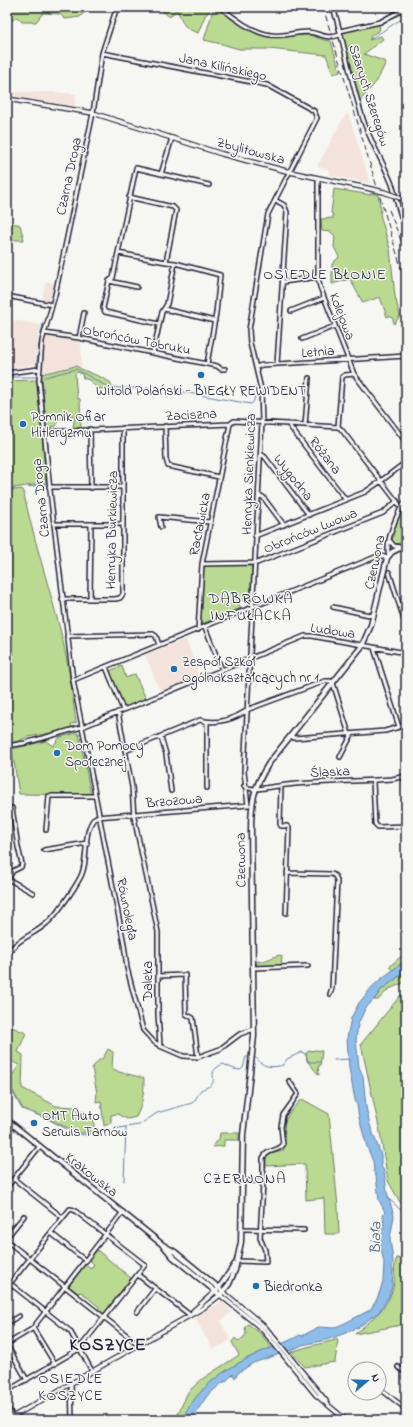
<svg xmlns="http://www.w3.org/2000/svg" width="413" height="1427" viewBox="0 0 413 1427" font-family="'Indie Flower',sans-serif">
  <rect width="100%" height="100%" fill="#f6f6f2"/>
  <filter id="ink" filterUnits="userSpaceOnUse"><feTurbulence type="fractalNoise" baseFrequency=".025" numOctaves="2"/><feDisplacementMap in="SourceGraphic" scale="8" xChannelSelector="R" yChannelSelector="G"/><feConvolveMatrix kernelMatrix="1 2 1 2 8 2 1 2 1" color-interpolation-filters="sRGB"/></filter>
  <g filter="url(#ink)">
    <!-- built -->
    <path fill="#f4e3dc" d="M7,92h46l23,2 -1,12 -68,-10z
      M348,113l22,69 -1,1 -40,-8 1,-3 -2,-3 -11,-2 24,-45z
      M46,281l10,3 -5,19 -9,-3z
      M7,319l34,6 -4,20 -2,19 -28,6z
      M46,335l35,5v27l-38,6 -1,-6z
      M186,639l14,38 -39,16 -16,-38z
      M222,1301l10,11 -12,9 11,19 -18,10 -18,-32z"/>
    <!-- green -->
    <path fill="#bad991" stroke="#6e7e66" d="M7,7h80l1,1 -8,9 -15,2 -5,-5 -17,-1 -7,9h-14l-5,-5 -10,7z
      M164,7h21l3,1 3,-1h21l-7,9 -7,17c-18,-6 -13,-11 -22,-23l-6,7 -8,-6z
      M214,7h3l12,9 39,20h18l24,-1 14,5 7,1 9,31 -7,2 -7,-19 -57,-6h-30l-17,-5 -18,-4z
      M377,24l3,2 -1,5 -8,4 -1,5 11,-4 2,3 -19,15 22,8 -9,19 -18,21 -17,-68 2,-3z
      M334,189l32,5 4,1 1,-2 7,2 3,15 -1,4 10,35 5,47 5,20 -6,8 -1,-5 -3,-3 -3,1 -7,-20 -17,6 -13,-24 -18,5v-20l7,-7 -5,-10 1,-11 -4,-4 -9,-1 -1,-12 12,-1v-4l-2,-1z
      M7,223l10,1 3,1 4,15h-15l1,14 -3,7z
      M76,366c11,7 24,9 35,17v6h-13l-9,-9 -6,-2 -1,-4 -5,-2 -2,2 2,24 3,1 1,29 -8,-1 2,-11 -8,-1 -9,6 -2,5 -7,2h-4l-4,-54z
      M37,380l9,103 -39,6v-108z
      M21,489l2,1c10,47 25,93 37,139 8,31 12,62 16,94l-5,1 1,4 -26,6 -19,3 -8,4 -12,3v-253z
      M402,510l4,10v21l-10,3 -4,-3 2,-11z
      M252,565l-2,38h-1l-2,-5 -9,4 3,6 -42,17 5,-59z
      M122,666l4,12 9,-4 11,25 -22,9 -15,-37z
      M77,733l2,1 12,61 -72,-1 -7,-45 34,-8 7,5 7,-9z
      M406,952v8l-13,10 -4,-3z
      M279,955l3,1 -1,11 -24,1 -1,-3 2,-4 3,1z
      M406,971v11l-17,7 -11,11h-4l7,-10z
      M406,994v214l-6,-6 -12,-21 -8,-49 -19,-88 39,-48z
      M7,1025l19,8 -8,19 5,3 -1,33 34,18 20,1 2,5h7v7l8,-1 2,15h-16l-33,-15 -23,-9 -15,-27 11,-17 -12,-6z
      M108,1049l5,3 -1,16 7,4 25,6c0,14 -1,26 -8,39l-9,2 -10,-5 -6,1v8l-7,3 -3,-25 -5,1 1,-9 -5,-25 7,-8 4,-2z
      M316,1050l6,1 -2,15h-2l1,9 -12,-14 -1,-8 3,-2z
      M302,1099l27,15 9,93 1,27h-14l-1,-36 -18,2 -1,-36 -39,2v-8l4,-4 13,-3c2,-9 1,-14 1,-23 0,-12 10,-20 18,-29z
      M220,1133h19v7h-15v6l-10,1 -1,-1 6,-7z
      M97,1250l34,28 -27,36 -5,-4v-3l-18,-15 -3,1 -9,-7 16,-21 6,4 3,-5 -5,-4z
      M397,1258l9,2v64l-51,10c17,-15 35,-27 39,-51 1,-9 -1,-17 3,-25z
      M248,1324l12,9 12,15c-36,13 -74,36 -90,72h-7l13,-28 14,-13 37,-24 -7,-13 3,-4 3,3 5,-3 3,-4 -1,-7z
      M338,1339l-3,23 -30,5 -14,-15c16,-6 31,-8 47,-13z"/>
    <!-- water -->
    <path fill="#8fbde9" stroke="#637fa3" d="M406,960v11l-25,19 -4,6 -12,13 -7,15 -2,16 3,27 4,9 3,31 4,18 11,30v11l3,5 3,21 7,24 -4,23 3,22 -1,7 1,2 -1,16 -3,10 -10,16 -7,5 -13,10 -16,7 -17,6 -24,5 -10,5 -39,13 -15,10 -3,5 -2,-4 -8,8h-2l-16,14 -16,24h-9c15,-34 47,-54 81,-69 12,-5 25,-9 37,-16l2,1 17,-9 14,1 10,-4 27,-14 6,-9 4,-10 3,-10 1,-19 -5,-21 1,-6 4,-9 -1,-12 2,-2 -6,-12 -3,-24 -2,-4 -1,-11 -6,-14 -8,-29 -2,-13 -2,-5 -6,-32 -2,-30 4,-20 8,-15 13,-16 9,-8z"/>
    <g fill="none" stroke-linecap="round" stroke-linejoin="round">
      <!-- stream -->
      <path stroke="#637fa3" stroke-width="1" d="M369,40l37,-24
        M38,349l5,-26
        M36,367l2,-14
        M7,377h29
        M42,377l4,50
        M45,377l31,-8 30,17 13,2h23
        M146,388h14l91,16 3,-3 2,-14
        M47,435l4,49
        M28,487l18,-3
        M7,490l8,-1
        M253,1057c5,1 4,3 8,6 6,5 16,4 22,2l4,-6 15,-7 3,2 4,8h11
        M334,1060l15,-1
        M7,1083l15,26 26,10 26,14 11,2 40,-8 14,-2 18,-12 35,-10c5,-3 5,-9 9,-13 3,-2 9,-3 11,-6 5,-7 -6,-12 11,-20l11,5 6,1 3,-2 3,-11h4
        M7,1101l6,-6
        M124,1181l2,-54
        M388,1198l18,17"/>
      <defs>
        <path id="minor" d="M117,7l-15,46 -9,60 -38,182 -13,46 -3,39 12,120 22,180 51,264 3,24 16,62 10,11 7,5
          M220,7c14,11 33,26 51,28 12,2 24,-3 37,-3 13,1 16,8 32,3
          M333,7c12,39 19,80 32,118 8,21 19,39 27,59 5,15 6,29 14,44
          M340,31l40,-9 26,-14
          M102,53l165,32 47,26 3,7 -49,96 -19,116 1,13 11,46 1,33 -18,350 4,33
          M161,174l11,-36
          M318,178v99l2,10 34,87 52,68
          M129,197l44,10 3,3 -10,52 9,1 -8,41 -5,8 -9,41
          M275,200l9,5 3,7 -10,152
          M118,253l-5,25 -4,3 -6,27 2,4 54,12
          M166,262l-48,-9 18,-85 73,17
          M175,263l45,12 -4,38 -9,51
          M109,281l28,6
          M283,282l35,-5
          M7,296l45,9
          M164,309l51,12
          M291,311l33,-13
          M44,333l35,5 128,26 10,2 4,3h4
          M79,338l5,-25
          M302,339l33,-13
          M256,367l6,-2 144,-9
          M7,373l32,-4
          M354,374l-9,1 -3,2 -4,50 3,2 60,78
          M288,424l58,76
          M305,425l4,-47
          M165,426l1,33 2,7 51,11
          M90,429l1,59
          M44,432l186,-8 4,-3 104,6
          M261,454l4,3 44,58
          M49,487h74
          M258,495l5,2 21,28
          M54,524h69
          M161,527l-2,-10 51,5
          M255,536l110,-44 16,-11 25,-19
          M390,541l4,5 6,1
          M389,555c-5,-11 9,-45 17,-54
          M202,564l55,-1 126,-50 14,-12
          M389,572l17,54
          M90,598l1,-74
          M62,599h53l5,-1 3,-4v-166
          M333,607l41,9
          M205,627l17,43
          M198,630l4,-66 28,-140
          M67,636l86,-2 3,2 3,9
          M374,648l25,79
          M106,667l17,43
          M73,680l305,-124h4l5,2
          M118,712l14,75 2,30 24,115v81l2,33 23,10 15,1 22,-8 20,-15 14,-5
          M207,723v65
          M291,736l3,2 91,-7 21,-6
          M161,737l5,17 5,37
          M7,746l18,-3 57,-16 223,-91h7l94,17
          M125,751l75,-31c17,5 35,-1 49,-11l76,-28h6l2,2 16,51
          M340,757l12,-23
          M404,777l2,10
          M373,781l2,43 3,3 28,-1
          M244,786c9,6 23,1 34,0 38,-5 76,-4 114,-7l14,-3
          M281,786l-1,38 1,2h6l2,2 -3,85
          M7,809l5,-1 6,39 4,17 -1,3 -8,4 -5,8
          M46,830l3,-34h46
          M44,850l43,-7
          M287,873l45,1 3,2 2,4 -5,108 -2,6
          M8,879l25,14
          M7,955c9,-16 27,-20 40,-32 9,-7 27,-34 33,-45 10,-17 1,-48 16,-61l153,-12
          M253,968l55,-2
          M158,976l27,-1 1,39 7,4 5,39
          M14,1179l48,38
          M263,1183v-25c4,-9 14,-6 20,-13l-2,-18 2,-12 15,-21 -9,-13
          M7,1187l33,-41
          M241,1229l63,1
          M51,1233l35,28
          M7,1237l17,-21
          M7,1241l131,103
          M237,1261l29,1 -1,-12 -5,-12 3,-55 -2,-2h-19
          M138,1275l52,40
          M7,1281l63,50 22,40
          M7,1287l63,-78 4,1 71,55 -66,84 -72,42
          M137,1312l18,-23
          M7,1323l12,-7
          M33,1328l22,36
          M7,1344l25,-15 91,-117
          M7,1345l20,35
          M398,1367l8,6
          M71,1383l1,37
          M379,1388l27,21
          M7,1407l8,13"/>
        <path id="tertiary" d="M7,99l86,14 129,41 68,18 72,15
          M221,1290l44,37 61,74
          M193,1311l24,-21
          M7,1420l196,-112 17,-13 42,34 54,66 30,25"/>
        <path id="secondary" d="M7,1120l156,125 12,7 44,36 16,-24
          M163,1245l10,12 47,38 9,-11 6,-14 6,-28 2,-107 11,-99 -3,-205c0,-29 2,-43 18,-68l93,-117 9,-21 16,-67 5,-6 14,-7"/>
      </defs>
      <!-- minor casing -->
      <use href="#minor" stroke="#22223b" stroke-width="6"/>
      <!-- tertiary casing -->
      <use href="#tertiary" stroke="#22223b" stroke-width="6"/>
      <!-- secondary casing -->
      <use href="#secondary" stroke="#22223b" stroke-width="7"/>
      <!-- minor -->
      <use href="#minor" stroke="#f6f6f2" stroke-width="3"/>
      <!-- tertiary -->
      <use href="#tertiary" stroke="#f6f6f2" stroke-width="3.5"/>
      <!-- secondary -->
      <use href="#secondary" stroke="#f6f6f2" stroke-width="4"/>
      <!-- rail -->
      <path stroke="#22223b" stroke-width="1" stroke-dasharray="6 3" stroke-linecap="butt" d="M323,7l83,277
        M389,210l17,43"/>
      <defs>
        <path id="tertiary-bridge" d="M362,187l22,5 22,8"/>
      </defs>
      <!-- tertiary-bridge casing -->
      <use href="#tertiary-bridge" stroke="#22223b" stroke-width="6" stroke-linecap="butt"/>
      <!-- tertiary-bridge -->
      <use href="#tertiary-bridge" stroke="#f6f6f2" stroke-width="3.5"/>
    </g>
  </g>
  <!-- markers -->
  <g fill="#1f6fb2" stroke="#f6f6f2" stroke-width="1.5">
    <circle cx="201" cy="375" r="4"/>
    <circle cx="23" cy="424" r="4"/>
    <circle cx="174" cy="669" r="4"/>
    <circle cx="57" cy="753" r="4"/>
    <circle cx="34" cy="1123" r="4"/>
    <circle cx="256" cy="1286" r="4"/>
  </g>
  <g text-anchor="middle" stroke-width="3" stroke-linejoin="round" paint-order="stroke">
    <!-- street labels -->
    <g font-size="14" fill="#22223b" stroke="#f6f6f2">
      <text transform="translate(223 66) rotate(12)" y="5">Jana Kilińskiego</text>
      <text transform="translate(370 95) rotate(72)" y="5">Szarych Szeregów</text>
      <text transform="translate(251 150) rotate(15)" y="5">Zbylitowska</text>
      <text transform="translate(68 176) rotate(-78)" y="5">Czarna Droga</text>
      <text transform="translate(343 316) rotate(69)" y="5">Kolejowa</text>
      <text transform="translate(137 339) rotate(11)" y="5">Obrońców Tobruku</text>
      <text transform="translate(318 351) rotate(-4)" y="5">Letnia</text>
      <text transform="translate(191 414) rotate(-3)" y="5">Zaciszna</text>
      <text transform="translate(326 455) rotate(52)" y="5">Różana</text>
      <text transform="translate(248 474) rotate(-88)" y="5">Henryka Sienkiewicza</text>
      <text transform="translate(294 477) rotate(52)" y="5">Wygodna</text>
      <text transform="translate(40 498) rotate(-96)" y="5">Czarna Droga</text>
      <text transform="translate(199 524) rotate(-79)" y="5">Racławicka</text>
      <text transform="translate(111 530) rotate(-89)" y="5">Henryka Burkiewicza</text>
      <text transform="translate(310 530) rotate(-22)" y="5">Obrońców Lwowa</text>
      <text transform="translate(374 562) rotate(-78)" y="5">Czerwona</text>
      <text transform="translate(333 630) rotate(8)" y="5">Ludowa</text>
      <text transform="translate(330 771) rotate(-2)" y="5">Śląska</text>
      <text transform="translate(174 800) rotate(-5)" y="5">Brzozowa</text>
      <text transform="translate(240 860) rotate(-91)" y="5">Czerwona</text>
      <text transform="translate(128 909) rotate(79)" y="5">Równoległa</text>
      <text transform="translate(147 981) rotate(-90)" y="5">Daleka</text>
      <text transform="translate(92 1174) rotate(38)" y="5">Krakowska</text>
    </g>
    <!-- poi labels -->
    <g font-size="14" fill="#22223b" stroke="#f6f6f2" text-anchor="start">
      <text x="201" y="395" text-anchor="middle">Witold Polański - BIEGŁY REWIDENT</text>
      <text x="31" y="421">Pomnik Ofiar<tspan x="31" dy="16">Hitleryzmu</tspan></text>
      <text x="182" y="666">Zespół Szkół<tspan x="182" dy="16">Ogólnokształcących nr 1</tspan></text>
      <text x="65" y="750">Dom Pomocy<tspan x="65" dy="16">Społecznej</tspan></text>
      <text x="42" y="1120">OMT Auto<tspan x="42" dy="16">Serwis Tarnów</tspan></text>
      <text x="264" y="1291">Biedronka</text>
    </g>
    <!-- neighbourhood labels -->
    <g font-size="15" letter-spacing="1" fill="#22223b" stroke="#f6f6f2">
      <text x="325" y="279">OSIEDLE BŁONIE</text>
      <text x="251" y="603">DĄBRÓWKA<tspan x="251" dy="17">INFUŁACKA</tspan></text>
      <text x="245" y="1183">CZERWONA</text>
      <text x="71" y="1383">OSIEDLE<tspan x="71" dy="17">KOSZYCE</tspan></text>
    </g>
    <!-- water labels -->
    <g font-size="15" font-style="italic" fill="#485878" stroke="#f6f6f2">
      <text transform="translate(375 1238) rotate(-89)" y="5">Biała</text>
    </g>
    <!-- district labels -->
    <g font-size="18" font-weight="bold" letter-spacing="1" fill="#22223b" stroke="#f6f6f2">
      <text x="108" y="1350">KOSZYCE</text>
    </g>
  </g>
  <!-- margin -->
  <rect width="413" height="1427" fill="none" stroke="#f6f6f2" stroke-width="24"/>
  <rect x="12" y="12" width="389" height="1403" fill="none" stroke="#22223b" stroke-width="1.5" filter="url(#ink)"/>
  <!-- north arrow -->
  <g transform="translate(367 1381) rotate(71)"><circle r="19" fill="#f6f6f2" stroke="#a1a1a9"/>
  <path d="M0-3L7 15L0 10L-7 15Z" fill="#1f6fb2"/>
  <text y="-6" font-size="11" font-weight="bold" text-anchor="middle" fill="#22223b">N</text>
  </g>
</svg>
